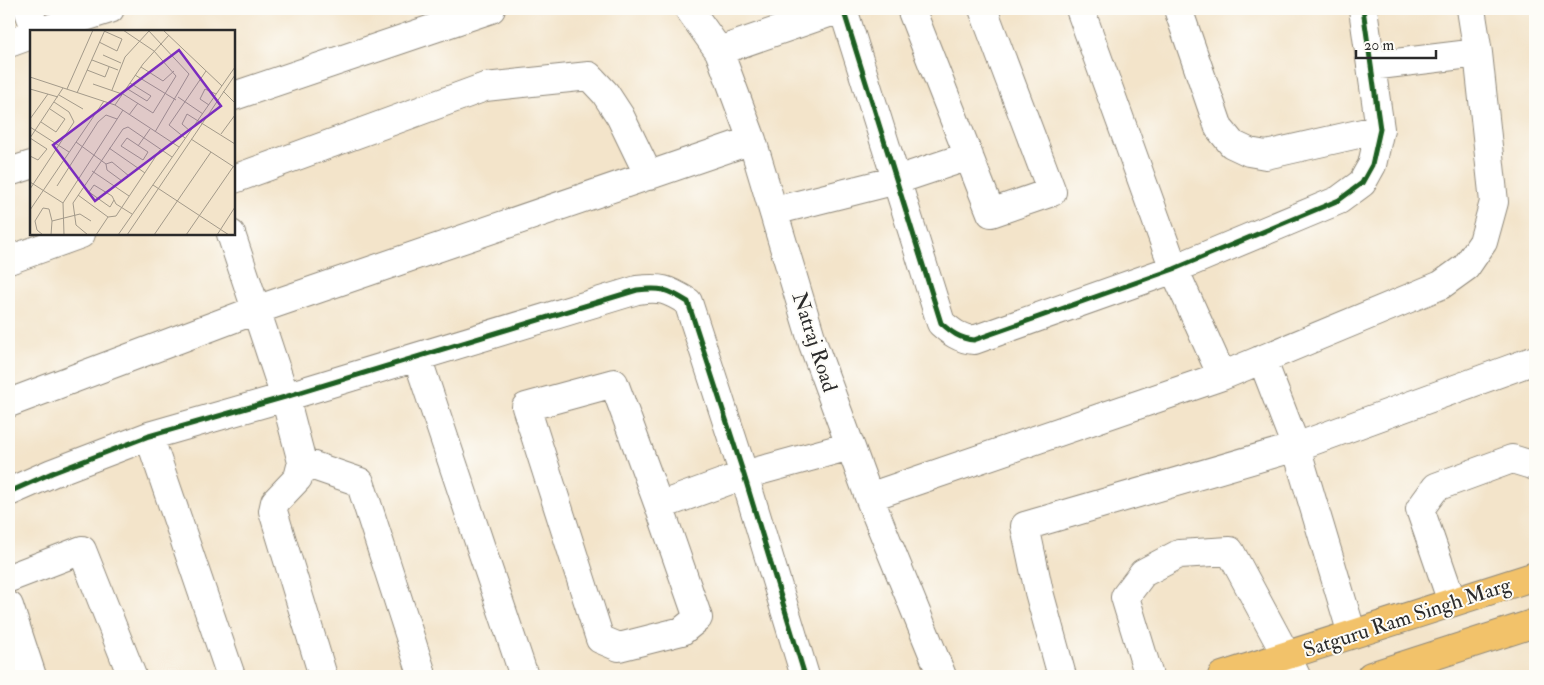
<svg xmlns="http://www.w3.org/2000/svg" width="1544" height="685" viewBox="0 0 1544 685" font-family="'IM FELL Double Pica',serif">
  <rect width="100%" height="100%" fill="#fdfcf7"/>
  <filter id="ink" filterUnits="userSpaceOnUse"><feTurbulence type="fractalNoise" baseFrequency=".02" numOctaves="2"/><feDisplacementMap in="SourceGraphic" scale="10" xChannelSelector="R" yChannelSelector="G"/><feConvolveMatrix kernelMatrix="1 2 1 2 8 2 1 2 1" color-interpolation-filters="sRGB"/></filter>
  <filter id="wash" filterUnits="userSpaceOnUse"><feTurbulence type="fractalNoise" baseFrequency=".0096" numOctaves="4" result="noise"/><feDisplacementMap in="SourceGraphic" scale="20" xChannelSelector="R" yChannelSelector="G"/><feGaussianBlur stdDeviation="1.12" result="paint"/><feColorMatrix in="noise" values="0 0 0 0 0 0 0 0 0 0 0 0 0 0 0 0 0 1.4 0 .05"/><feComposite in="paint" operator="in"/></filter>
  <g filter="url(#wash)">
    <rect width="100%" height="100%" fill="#f3e4ca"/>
  </g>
  <g filter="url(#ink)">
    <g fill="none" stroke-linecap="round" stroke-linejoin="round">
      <defs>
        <path id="minor" d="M28,9l8,22
          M689,9l30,42 33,89 61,204 56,153 73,179
          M843,9l98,314c10,9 19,16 33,17l200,-71 165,-69 23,-17 10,-18 8,-36 -17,-120
          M911,9l80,204 61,-21 -69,-183
          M1080,9l94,260 48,107
          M1178,9l41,119 13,16 17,8 17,3 114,-26
          M41,31l69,-22
          M9,43l22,-8
          M719,51l121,-42
          M1371,66l107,-13
          M234,96l257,-87
          M9,172l22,-7
          M234,179l251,-92 104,-11 16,17 15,23 29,60
          M774,211l123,-31 72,-24
          M231,234l54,163 17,65 -4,16 -23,24 -2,9 50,165
          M9,260l72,-26
          M417,357l107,319
          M1262,359l34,88 56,187
          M614,383l45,123 39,112 -16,13 -63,16 -19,-8 -74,-232z
          M9,403l247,-93 496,-170
          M149,436l82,240
          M302,462l58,20 61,189v5
          M9,492l43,-19 97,-37 136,-39 352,-107c24,-3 30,-1 51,12l56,173 61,201
          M869,497l353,-121 219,-91 25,-18 17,-25 11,-40 -16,-149 -7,-44
          M659,506l85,-31 106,-29
          M9,578l73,-28 50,126
          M1452,602l-32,-93 16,-22 76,-28 23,7
          M9,606l23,70
          M1062,676l-23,-84 -14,-66 271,-79 239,-87
          M1149,676l-24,-79 18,-24 36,-19 51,-3 56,104 10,21"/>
        <path id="major" d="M1222,676l313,-100
          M1371,676l164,-53"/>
      </defs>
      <!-- minor casing -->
      <use href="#minor" stroke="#8f887a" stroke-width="30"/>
      <!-- major casing -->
      <use href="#major" stroke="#8f887a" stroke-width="30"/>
      <!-- minor -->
      <use href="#minor" stroke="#fff" stroke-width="28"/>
      <!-- major -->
      <use href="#major" stroke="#f2c26a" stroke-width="28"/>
      <defs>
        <path id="cycleway" d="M843,9l98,314c10,9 19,16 33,17l200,-71 165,-69 23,-17 10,-18 8,-36 -17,-120
          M9,492l43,-19 97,-37 136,-39 352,-107c24,-3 30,-1 51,12l56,173 61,201"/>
      </defs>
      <!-- cycleway casing -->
      <use href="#cycleway" stroke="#fdfcf7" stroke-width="8"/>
      <!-- cycleway -->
      <use href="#cycleway" stroke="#1b5e20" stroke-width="5"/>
    </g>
  </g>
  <g text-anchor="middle" stroke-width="4" stroke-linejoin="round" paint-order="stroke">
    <!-- street labels -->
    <g font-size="21" fill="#2b2b2b" stroke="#fdfcf7">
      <text transform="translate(815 342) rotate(72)" y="7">Natraj Road</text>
      <text transform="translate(1407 617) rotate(-18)" y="7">Satguru Ram Singh Marg</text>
    </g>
  </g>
  <!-- overview -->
  <g transform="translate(30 30)">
    <rect width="205" height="205" fill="#f3e4ca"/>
    <path fill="none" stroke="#a39a8a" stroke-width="1" d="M118,0l41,44 -34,58M133,0l59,56M69,12l18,9 5,-12 -18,-8M73,25l18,8M62,30l26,10M111,37l22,14 11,-10M57,40l18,7 4,-10M105,45l41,25M0,47l85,28 64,42M63,54l29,10M96,58l21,13 4,-5 -21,-13M0,59l28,8M37,59l26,-59M82,60l13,-33 24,-26M193,61l12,12M47,63l28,-63M93,64l30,19 23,-37 -22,-25 -31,-21M29,65l24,14M148,67l25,17M85,75l28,-41 26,-29M179,75l-9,-6 5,-10 11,5M99,85l9,-12M0,89l18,-25M11,92l15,10 9,-13 -15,-10M0,97l39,25M160,101l-8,-7 5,-10 48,30M191,104l14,-19M0,108l33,-50M97,108l21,14 -5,8 -22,-14zM155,108l-16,-13 37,-54M161,109l43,28M46,112l30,22 1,6 15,11 7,-5 -17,-14 -6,2M108,116l12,-17M79,118l36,25M0,126l8,4 9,-11 -17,-11M62,141l37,25M0,152l33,21 1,32M123,155l76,50M27,156l41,-64 8,-7 11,4M0,159l44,-67 -5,-10 -15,-10M48,165l30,22 8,-1 44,-66M84,170l-4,7 -21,-15 5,-7 18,11 4,8 16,10M33,173l60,-93M0,180l74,-109M13,205l-6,-5 -2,-9 8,-13 6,1 3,12M21,205l1,-14 28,-7 11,7M58,205l-12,-10 -3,-22 50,-74 5,-2 44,30M66,205l12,-18M88,205l117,-168M97,205l108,-160M124,205l57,-83M156,205l47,-68M187,205l18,-28"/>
    <path fill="#7b2cbf" fill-opacity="0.15" stroke="#7b2cbf" stroke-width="2.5" d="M149,20l42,56 -126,95 -42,-56z"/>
    <rect width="205" height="205" fill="none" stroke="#2b2b2b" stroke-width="2.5"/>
  </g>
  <!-- margin -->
  <rect width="1544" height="685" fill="none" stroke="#fdfcf7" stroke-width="30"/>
  <!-- scale -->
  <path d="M1356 50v8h80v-8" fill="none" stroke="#2b2b2b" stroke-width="2.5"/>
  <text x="1364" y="50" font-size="15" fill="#2b2b2b" stroke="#fdfcf7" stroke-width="4" paint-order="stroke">20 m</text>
</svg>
